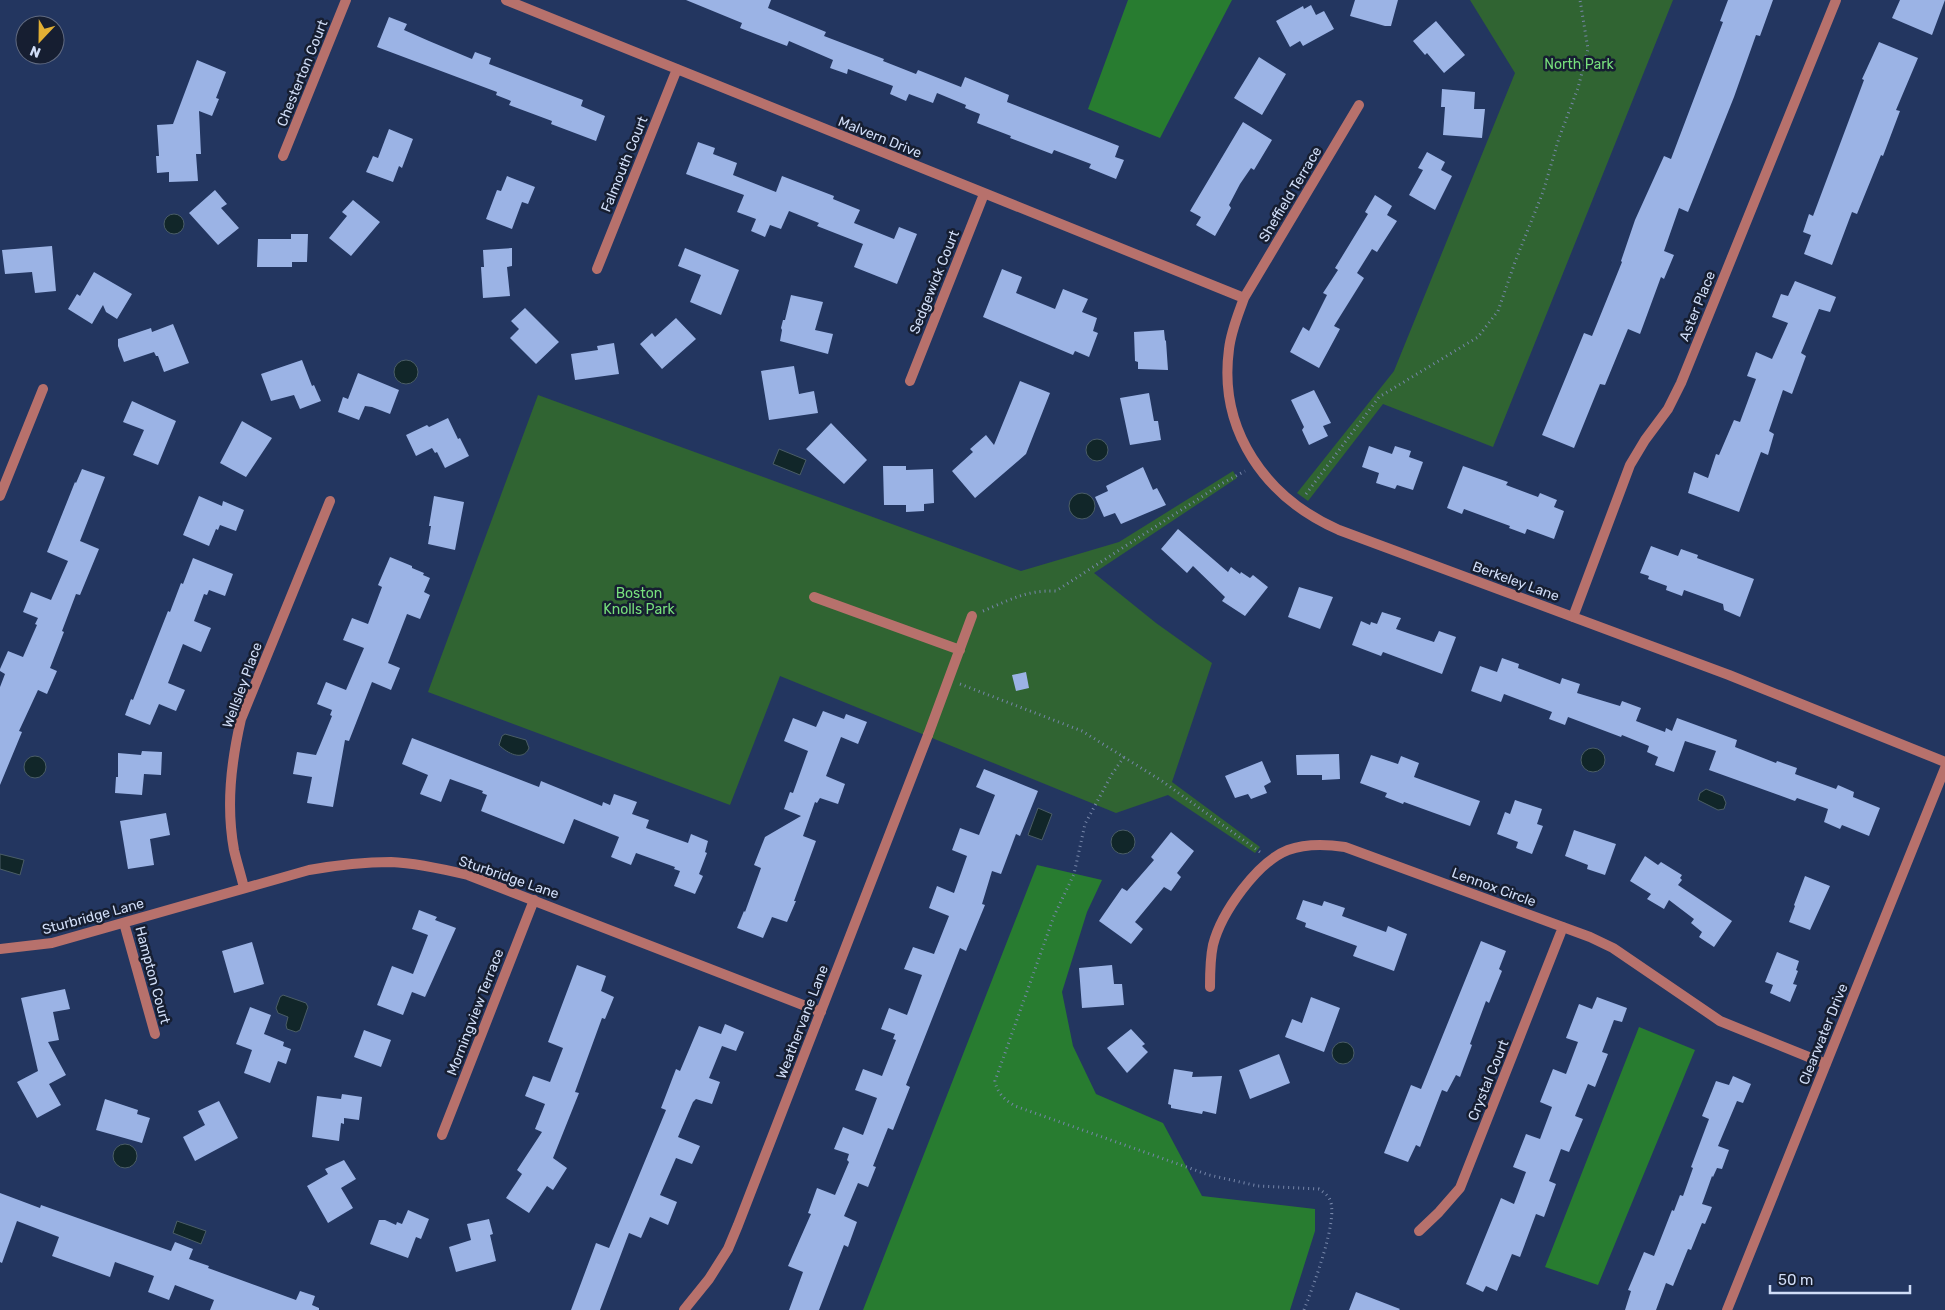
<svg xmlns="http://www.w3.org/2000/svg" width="1945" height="1310" viewBox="0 0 1945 1310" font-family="Rubik,sans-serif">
  <rect width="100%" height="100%" fill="#233660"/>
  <!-- green -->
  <path fill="#306432" d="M1470,0h203l-180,447 -110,-43 -75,97 -11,-8 97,-122 121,-298z
    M538,395l483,176 98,-29 114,-71 4,7 -143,95 62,50 56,40 -40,119 88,65 -5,6 -87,-58 -52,18 -336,-137 -50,129 -302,-113z"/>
  <!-- forest -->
  <path fill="#287c30" d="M1128,0h104l-72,138 -72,-29z
    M1037,865l65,15 -15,32 -25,80 11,54 23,48 67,29 39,73 113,13v22l-25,79h-427z
    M1639,1027l56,23 -97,235 -53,-18z"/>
  <!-- water -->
  <path fill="#112629" stroke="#4a5d67" d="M164 224a10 10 0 1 1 20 0a10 10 0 1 1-20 0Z
    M394 372a12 12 0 1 1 24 0a12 12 0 1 1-24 0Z
    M1086 450a11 11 0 1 1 22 0a11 11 0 1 1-22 0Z
    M779,449l27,11 -6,15 -27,-11z
    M1069 506a13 13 0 1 1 26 0a13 13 0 1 1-26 0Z
    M505,734l21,6 3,8c-6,14 -22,5 -30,-3l3,-9z
    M1581 760a12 12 0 1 1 24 0a12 12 0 1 1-24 0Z
    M24 767a11 11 0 1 1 22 0a11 11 0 1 1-22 0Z
    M1706,789l17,7 3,7 -2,6 -6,1 -20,-10 2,-7z
    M1038,808l14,6 -10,26 -14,-5z
    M1111 842a12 12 0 1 1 24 0a12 12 0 1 1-24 0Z
    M0,854l24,6 -4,15 -20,-6z
    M283,995l23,8 2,4 -8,23 -4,2 -9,-3 -1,-4 2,-8 -10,-4 -2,-5 4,-11z
    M1332 1053a11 11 0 1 1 22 0a11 11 0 1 1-22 0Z
    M113 1156a12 12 0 1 1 24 0a12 12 0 1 1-24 0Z
    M177,1221l29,10 -5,13 -28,-11z"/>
  <!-- building -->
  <path fill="#9bb3e5" d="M686,0h85l-3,8 58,24 -2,4 60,23 -1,2 33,13 2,-4 43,17 4,-10 44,18 -2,7 112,44 -4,11 9,3 -8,19 -27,-11 2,-4 -37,-14 -2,4 -42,-16 1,-2 -34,-13 3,-9 -15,-6 1,-3 -29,-12 -4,10 -24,-9 -3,7 -16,-7 3,-8 -45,-17 -1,5 -17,-6 3,-8 -44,-19 -2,5 -47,-18 2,-5z
    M1355,0h43l-7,26h-6l-35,-10z
    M1728,0h45l-13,36 -4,-1 -22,62 -46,115 -9,-4 -15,43 10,4 -10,24 -3,-2 -21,57 -12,-5 -23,56 -5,-1 -26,64 -32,-13 42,-102 8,3 30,-74 -1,-1 14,-41 29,-64 7,3 52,-137 -3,-1z
    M1900,0h45l-13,35 -40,-17z
    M1311,5l5,10 8,-4 10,18 -31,17 -3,-5 -10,6 -14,-26 27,-15 1,3z
    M389,17l18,7 -3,6 25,11 43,18 3,-7 16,6 -2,6 94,36 -2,6 24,10 -9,25 -45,-17 1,-3 -43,-16 2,-4 -15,-6 1,-3 -120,-45z
    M1436,21l29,34 -21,18 -17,-20 -2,2 -12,-14z
    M1879,42l39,16 -22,52 4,1 -17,45 -2,-1 -24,59 -5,-2 -20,53 -28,-11 7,-19 -8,-3 6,-18 4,2 51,-136 -2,-1z
    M1259,57l27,17 -24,41 -28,-17z
    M197,60l29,12 -10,26 3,1 -7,17 -13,-5 2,43h-5l2,27 -29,1v-10l-12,1 -1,-17h3l-2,-31 16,-1z
    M1442,89l33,3 -1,17h11l-3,29 -39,-3 2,-28h-4z
    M1243,122l29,18 -18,30 -3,-2 -11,16 -11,21 2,3 -16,28 -19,-11 5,-8 -11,-6z
    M389,129l24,10 -11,29 -3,-2 -6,16 -27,-10 7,-16 5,2z
    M698,142l17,6 -2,6 24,9 -4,12 43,17 6,-16 52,20 -1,3 27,11 -6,13 40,16 5,-12 18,7 -20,50 -43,-17 9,-23 -46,-18 2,-3 -30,-12 -8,18 -11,-4 -5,12 -14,-6 5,-12 -19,-7 7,-17 -58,-21z
    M1427,152l18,10 -4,8 11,6 -17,34 -26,-15 14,-25 -5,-2z
    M507,176l28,11 -7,17 -6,-2 -10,27 -26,-10 11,-29 4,1z
    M215,190l12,14 -6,4 18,20 -21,17 -29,-32z
    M1375,195l17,11 -5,9 10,6 -20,31 -5,-3 -15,24 7,5 -30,48 6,3 -21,39 -29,-16 13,-25 6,4 18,-36 -4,-2 15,-23 -3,-2 33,-54 -3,-2z
    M353,200l27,22 -29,34 -22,-18 18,-22 -5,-4z
    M291,234h17l-1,28h-15v5h-35l1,-28h33z
    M52,246l4,45 -21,2 -3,-21 -27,2 -3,-24z
    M512,248v18l-5,1 3,29 -27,2 -2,-31h3l-1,-17z
    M685,248l54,22 -18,45 -31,-13 11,-27 -23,-9z
    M1002,269l20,8 -6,16 39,16 8,-20 25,10 -6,13 15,6 -4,13 5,2 -9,24 -14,-6 -2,4 -90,-38z
    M94,272l38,22 -15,25 -11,-7 -3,-7 -11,19 -24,-15 9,-15 3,2z
    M1795,281l41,16 -6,15 -11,-3 -18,44 5,3 -14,38 -9,-4 -14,41 5,3 -6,21 -7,-3 -22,60 -51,-19 6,-21 14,6 8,-24 3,1 15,-35 6,2 16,-43 -9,-3 9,-24 16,7 16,-36 -16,-6 9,-23 7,2z
    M791,295l32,7 -8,28 18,4 -5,20 -48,-13 2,-11 -1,-2 2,-8h2z
    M525,308l34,34 -23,22 -26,-26 9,-9 -8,-8z
    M676,318l20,21 -34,30 -22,-25 12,-11 3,4z
    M173,324l16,39 -25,9 -6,-16h-2l-2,-4 -30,10 -6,-16v-7l33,-11 1,4z
    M1164,330l1,10 1,1 2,29 -30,-1v-7l-3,-1 -1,-29z
    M614,343l5,31 -44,6 -4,-26 27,-4 -1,-4z
    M302,360l10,26 2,-1 7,16 -21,8 -6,-14 -23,6 -10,-27z
    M794,366l5,28 15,-3 4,22 -49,7 -8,-49z
    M358,373l41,17 -9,24 -18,-7 -7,-1 -6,14 -21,-8 5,-15 5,2z
    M1020,381l30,12 -24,61 -51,44 -23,-27 21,-19 -3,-3 16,-14 8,10z
    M1314,390l17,33 -8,3 5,10 -19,9 -7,-15 2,-3 -13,-27z
    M1149,393l5,28h4l3,19 -31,5 -10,-47z
    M132,401l44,20 -18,44 -25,-10 11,-25 -21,-8z
    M448,418l10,21 2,-1 9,18 -24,12 -8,-16 -2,1 -3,-5 -16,8 -10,-21 21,-10 2,2z
    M242,421l30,17 -26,39 -26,-14z
    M831,423l36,37 -23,24 -38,-35z
    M1369,446l23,8 3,-8 16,5 -2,6 14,5 -10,28 -16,-5 -2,4 -19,-6 3,-10 -17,-6z
    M883,466h23v4l27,-1 1,34 -10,1v7l-18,1v-7h-22z
    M1463,466l45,16 -2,3 32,12 2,-4 17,7 -3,7 10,4 -10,28 -27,-10 -2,5 -16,-6 1,-2 -46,-17 -2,5 -15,-6z
    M1143,467l10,23 4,-2 9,17 -45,19 -6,-11 -11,4 -9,-20 13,-6 -2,-5z
    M82,469l23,8 -25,64 19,8 -19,46 -4,-1 -14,37 2,1 -14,36 7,3 -10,23 -9,-4 -19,41 3,1 -22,53v-98l5,-13 -5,-3v-2l8,-18 15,6 14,-32 -2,-1 3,-6 -15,-6 8,-20 20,8 17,-39 -21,-9 28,-70 1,1z
    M199,496l23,10 1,-5 21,9 -8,21 -16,-6 -2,5 -2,-1 -7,17 -26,-11z
    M434,496l30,6 -9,48 -27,-6 3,-18h-2z
    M1178,529l50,43 3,-5 9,7 1,-2 9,6 3,-3 15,12 -23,29 -23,-15 3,-4 -32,-31 -6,7 -26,-24z
    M1651,546l27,10 3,-7 17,6 -1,3 57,21 -14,38 -16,-7 -1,-6 -39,-14 -2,6 -16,-6 1,-4 -19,-7 1,-3 -9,-3z
    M390,557l22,9v2l12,5 -1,2 7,3 -6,14 6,3 -10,24 -13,-5 -19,49 12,5 -9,22 -19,-8 -23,59 -4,-1 -12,67 -26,-4 5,-26 -19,-3 4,-22 19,3 16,-39 -2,-1 2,-5 -15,-6 9,-22 20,8 18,-42 -21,-8 9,-22 16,6 14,-37 -4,-2z
    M193,558l40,16 -8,22 -16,-6 -2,5 -3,-1 -10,27 17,7 -10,24 -18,-8 -15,39 17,7 -9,21 -17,-7 -9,21 -25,-10 6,-16 2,1 35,-89 2,1 11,-29 2,1z
    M1299,587l34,10 -13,32 -32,-12z
    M1382,612l19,6 -5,11 38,13 5,-11 17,6 -14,37 -59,-22 -2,4 -29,-11 9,-24 9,4 1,-3 6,2z
    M1502,658l17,6 -1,4 42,16 2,-6 18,6 -3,9 43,13 2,-5 19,7 -5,13 29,11 1,-4 6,3 5,-13 60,22 -2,7 41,16 1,-2 20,7 -2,6 41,15 2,-4 16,7 -1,5 27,11 -11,28 -27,-11 -2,4 -16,-7 4,-13 -31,-11 -2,3 -86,-31 7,-19 -31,-10 -11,31 -19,-7 3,-8 -11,-5 2,-6 -27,-11 -1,2 -53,-20 -3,8 -16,-6 3,-7 -48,-18 -3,8 -30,-11 9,-25 17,6z
    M1026,672l3,16 -13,3 -4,-16z
    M823,711l21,8 2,-5 21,8 -9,22 -17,-7 -15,39 19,8 -7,20 -18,-6 -3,5 -2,-1 -12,34 13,5 -22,60h2l-9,21 -15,-5 -9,21 -26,-10 7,-17 1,1 16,-44 -7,-3 11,-28 36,-21 -17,-7 6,-17 3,1 15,-42 -24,-10 9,-23 23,9z
    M412,738l127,49 2,-6 61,25 1,-4 7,3 4,-11 23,8 -5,12 17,6 -3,8 42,15 3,-9 17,7 -3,11 2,1 -8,21 4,2 -8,18 -21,-8 6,-15 -6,-2 1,-2 -39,-14 -5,12 -20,-8 8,-20 -45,-18 -10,25 -83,-33 6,-16 -5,-2 1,-2 -33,-12 -9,23 -21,-8 8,-19 -26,-11z
    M142,751l20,1 -1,23 -17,-1 -2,21 -27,-2 1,-16h2v-24l23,2z
    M1339,754l1,25 -18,1v-5h-25l-1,-20z
    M1371,755l27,9 3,-8 18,7 -5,14 66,24 -10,25 -66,-24 -1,2 -18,-7 2,-4 -27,-10z
    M1262,761l9,21 -7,4 3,7 -16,6 -3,-5 -13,4 -10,-22z
    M984,769l54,22 -18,45 -4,-2 -15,40 -9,-3 -10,33 3,1 -19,46 -6,-3 -54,137 4,2 -17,43 -5,-2 -15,38 3,1 -8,20 -10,-4 -14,33 13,6 -9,25 -4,-2 -25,65h-30l14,-38 -15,-6 23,-52 -3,-1 9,-25 18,7 14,-33 -2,-2 2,-6 -15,-5 9,-22 20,8 14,-37 -22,-8 8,-21 19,7 14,-36 -3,-1 2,-5 -14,-5 8,-21 18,7 15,-40 -18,-6 9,-22 21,7 15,-38 -20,-8 8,-22 17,7 13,-37 -15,-6 8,-22 19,7 16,-40 -19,-8z
    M1515,800l27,9 -5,15 6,2 -11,28 -16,-6 2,-6 -21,-8 8,-22 5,2z
    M166,813l4,22 -20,4 4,26 -26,4 -8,-48z
    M1574,830l42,14 -11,31 -18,-6 1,-4 -23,-9z
    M1171,832l23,19 -17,22 4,4 -10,14 -7,-4 -29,35 8,7 -12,15 -32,-23 23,-33 5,3 27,-31 -3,-3z
    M1645,856l13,9 3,-3 21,13 -2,3 2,2 -4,5 54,36 -18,26 -15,-10 3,-5 -11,-9 3,-4 -25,-19 -5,9 -17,-10 4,-5 -21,-13z
    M1805,876l25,10 -20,44 -21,-8 6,-16 -1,-1z
    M1303,900l19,6 2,-5 21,7 -3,8 44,16 2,-6 19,8 -13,37 -41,-15 4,-10 -52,-19 1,-4 -10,-4z
    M419,910l18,7 -2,3 21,8 -31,69 -13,-5 -9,23 -26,-10 15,-39 21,8 15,-39 -16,-6z
    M1481,941l25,10 -7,18 3,2 -13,32 -3,-2 -16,43 2,1 -12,32 -4,-2 -9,17 -5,-2 -22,57 -4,-2 -8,17 -24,-9 27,-68 10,4z
    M252,942l12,42 -30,9 -12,-42z
    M1777,952l22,9 -3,9 2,1 -5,13 4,1 -7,17 -20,-9 3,-8 -8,-3z
    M577,965l29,11 -5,15 13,6 -9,22 -3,-1 -27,74 4,1 -26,65 14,10 -14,22 -6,-4 -18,27 -23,-15 16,-24 -5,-4 25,-38 -7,-3 10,-25 -20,-8 8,-20 17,6 13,-34 -15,-6z
    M1112,965l2,19h8l2,21 -42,3 -3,-40z
    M65,989l5,20 -17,3 6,28 -11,2 18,33 -17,9 12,21 -24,13 -20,-36 21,-11 -17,-73z
    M1311,997l29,11 -16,44 -39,-15 7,-18 10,4z
    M1597,997l30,11 -5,14 -8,-2 -12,32 6,2 -13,33 -7,-3 -13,32 8,3 -14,33 -8,-3 -12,32 7,3 -12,33 -8,-3 -16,43 -8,-3 -15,37 -11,-5 -3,6 -17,-8 35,-86 13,6 12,-32 -13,-5 13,-33 14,5 12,-32 -12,-5 13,-33 13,5 12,-32 -12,-4 13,-34 13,5z
    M250,1007l21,8 -7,19 20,8 -1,4 8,3 -5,15 -8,-3 -8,22 -26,-10 8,-23 -16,-6z
    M725,1024l19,8 -8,19 -14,-5 -13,32 11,4 -8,22 -16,-5 -3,3 -15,35 22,9 -8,18 -16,-6 -16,37 17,7 -9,23 -18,-8 -9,21 -12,-5 -29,77h-29l25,-67 13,5 57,-138 -5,-2 15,-39 4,2 19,-45 22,8z
    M1131,1029l14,15 -3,2 6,6 -21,21 -20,-25z
    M364,1030l27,10 -10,27 -27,-10z
    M1279,1054l11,29 -40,16 -11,-29z
    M1174,1069l19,3 -1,5 30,-1 -6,38 -13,-3 -1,3 -31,-6v-3l-3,-1z
    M1733,1076l18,8 -8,19 -6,-2 -19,45 11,4 -7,19 -5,-1 -4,9 -1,-1 -10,28 10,3 -7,17 -3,-1 -11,27 -3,-1 -15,37 -7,-3 -10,27h-31l6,-19 -3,-1 16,-38 10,4 18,-46 2,1 6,-16 3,1 10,-28 -2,-1 18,-48 -7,-3 14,-35 13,4z
    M342,1094l20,3 -3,23 -15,-2v6l-3,-1 -2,18 -27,-4 5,-41 24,3z
    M105,1099l33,11 -1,4 13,4 -8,25 -46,-13z
    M219,1101l19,37 -43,23 -12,-24 22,-12 -7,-14z
    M344,1160l12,19 -15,9 12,20 -25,15 -21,-37 21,-12 -3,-5z
    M0,1193l40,15 1,-3 130,46 4,-9 18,7 -4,10 20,7 -1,2 88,32 4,-9 15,5 -3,9 7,3v2h-109l4,-10 -39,-15 -6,15 -21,-8 6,-16 -39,-14 -5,15 -58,-21 7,-19 -42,-16 -15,42 -2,-1z
    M408,1210l21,9 -8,20 -5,-2 -8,21 -38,-14 9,-24h6l11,5 1,-3 5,2z
    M489,1219l4,15 -3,1 6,26 -40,11 -7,-25 22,-7 -4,-16z
    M1356,1292l44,17 -1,1h-50z"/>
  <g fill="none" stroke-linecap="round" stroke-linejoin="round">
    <!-- path -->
    <path stroke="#7787aa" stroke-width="3" stroke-dasharray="1 4" stroke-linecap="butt" d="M1306,494l73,-97 99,-60 20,-26 17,-49 28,-70 16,-54 19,-50 10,-39 -8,-49
      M983,611c27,-11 43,-21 73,-20l167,-108 22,-12
      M960,684l122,47 80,50 98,71
      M1124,757l-12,17 -27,50 -11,50 -20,42 -59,165c2,12 10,19 20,25l194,69 49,11 61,3c4,3 9,6 11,11 9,20 -18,89 -26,110"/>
    <!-- service -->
    <path stroke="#b7716c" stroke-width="10" d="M814,597l146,53
      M928,735l44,-119"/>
    <!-- minor -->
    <path stroke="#b7716c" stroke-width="10" d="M506,0l738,298
      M1359,105l-115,193c-6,17 -13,33 -15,51 -11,82 37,149 110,181l390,145 216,87
      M283,156l63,-156
      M597,269l80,-200
      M910,381l74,-187
      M0,496l43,-107
      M1573,617l57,-152 15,-25 23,-31 13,-26 155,-383
      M244,888c-3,-13 -7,-25 -10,-38 -8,-44 -3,-87 7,-131l89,-218
      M124,923l31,111
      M0,949l52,-6 257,-73c28,-5 54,-8 82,-8 26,1 52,7 77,13l353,137
      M1210,987c0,-15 0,-28 3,-42 8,-32 44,-83 75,-95 19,-7 38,-6 57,-3l245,90 23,11 107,73 106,43
      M442,1135l92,-235
      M1419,1231l20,-19 21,-24 103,-261
      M684,1310l25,-31 19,-30 10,-24 190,-490
      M1727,1310l218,-542"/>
  </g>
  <g text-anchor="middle" stroke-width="5" stroke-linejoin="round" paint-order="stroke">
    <!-- park labels -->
    <g font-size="14" fill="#77df7c" stroke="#161e31">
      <text x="1579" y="69">North Park</text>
      <text x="639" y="598">Boston<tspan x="639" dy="16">Knolls Park</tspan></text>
    </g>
    <!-- street labels -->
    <g font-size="14" fill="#d0ddf7" stroke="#161e31">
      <text transform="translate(302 73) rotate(-68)" y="5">Chesterton Court</text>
      <text transform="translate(880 137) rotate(22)" y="5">Malvern Drive</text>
      <text transform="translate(624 164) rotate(-68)" y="5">Falmouth Court</text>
      <text transform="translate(1290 194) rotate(-59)" y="5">Sheffield Terrace</text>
      <text transform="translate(934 282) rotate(-68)" y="5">Sedgewick Court</text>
      <text transform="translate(1697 306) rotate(-68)" y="5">Aster Place</text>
      <text transform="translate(1516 581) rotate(20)" y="5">Berkeley Lane</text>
      <text transform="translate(242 685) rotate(-70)" y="5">Wellsley Place</text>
      <text transform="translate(509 877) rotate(19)" y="5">Sturbridge Lane</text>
      <text transform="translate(1494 887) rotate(20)" y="5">Lennox Circle</text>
      <text transform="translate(93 916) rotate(-15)" y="5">Sturbridge Lane</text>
      <text transform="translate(153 975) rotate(75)" y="5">Hampton Court</text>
      <text transform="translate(475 1012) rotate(-69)" y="5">Morningview Terrace</text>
      <text transform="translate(802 1022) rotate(-69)" y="5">Weathervane Lane</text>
      <text transform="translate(1823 1034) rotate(-68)" y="5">Clearwater Drive</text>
      <text transform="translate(1488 1080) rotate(-68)" y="5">Crystal Court</text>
    </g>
  </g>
  <!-- north arrow -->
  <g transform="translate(40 40) rotate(202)"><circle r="24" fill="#161e31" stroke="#606a80"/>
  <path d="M0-4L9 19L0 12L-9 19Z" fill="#e2af34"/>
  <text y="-8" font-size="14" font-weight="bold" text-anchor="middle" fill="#d0ddf7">N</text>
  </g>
  <!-- scale -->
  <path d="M1770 1285v8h140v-8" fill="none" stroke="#d0ddf7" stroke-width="2.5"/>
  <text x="1778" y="1285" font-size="15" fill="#d0ddf7" stroke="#161e31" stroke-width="4" paint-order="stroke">50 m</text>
</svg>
